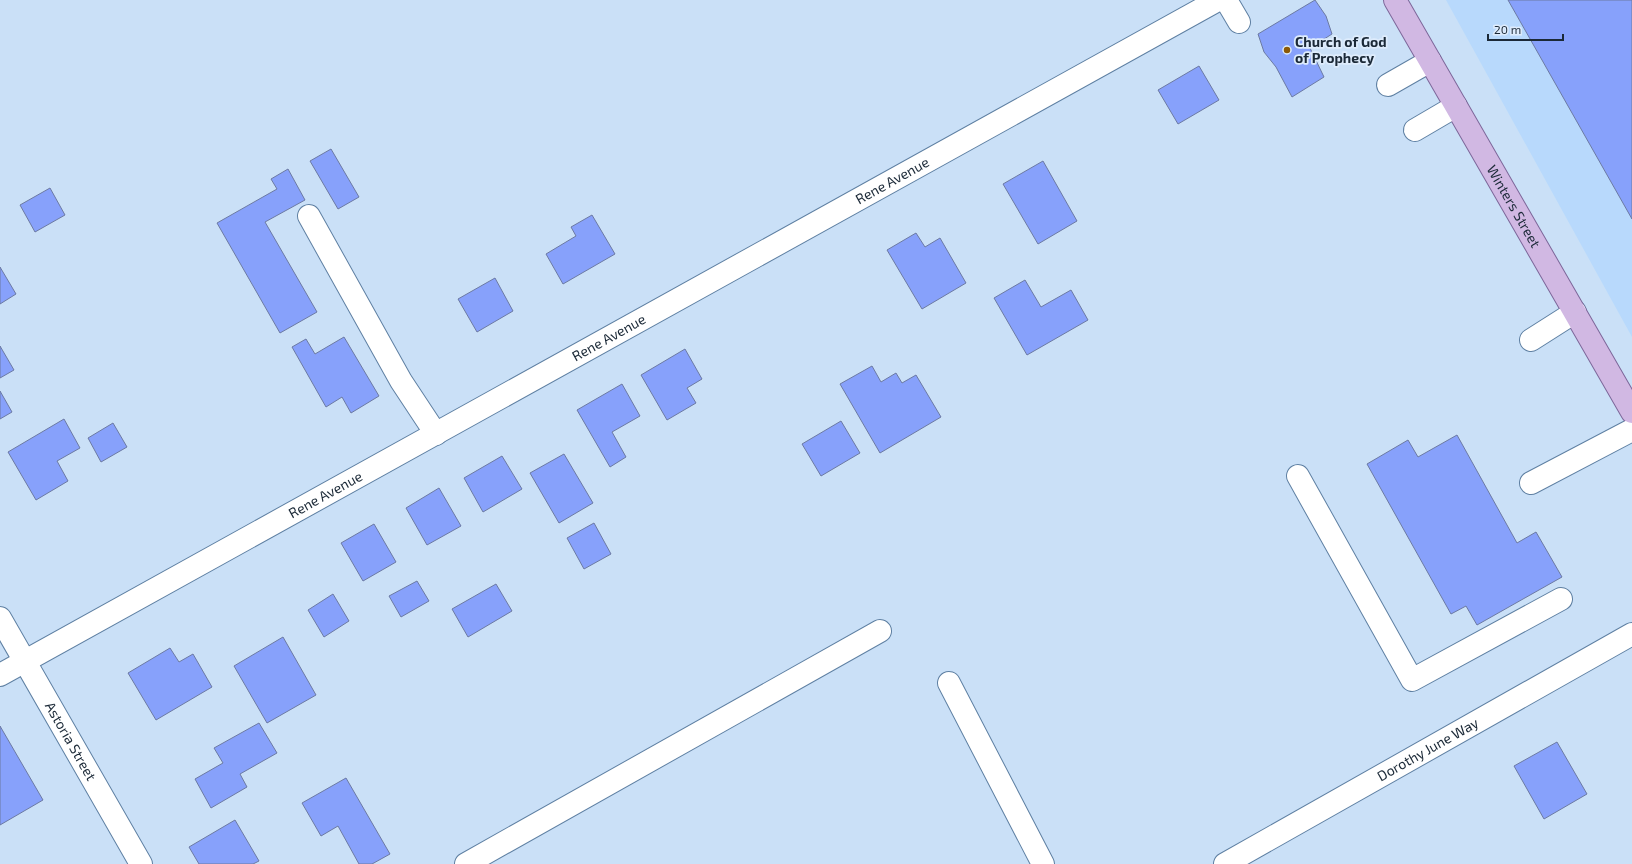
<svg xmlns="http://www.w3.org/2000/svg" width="1632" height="864" viewBox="0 0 1632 864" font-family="'Exo 2',sans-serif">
  <rect width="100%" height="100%" fill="#cae0f7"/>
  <!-- built -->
  <path fill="#b8d9fc" d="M1446,0h186v337z"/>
  <!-- building -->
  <path fill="#87a1fb" stroke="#6c7aa3" d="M1315,0l11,16 6,18 -22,14 14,29 -32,20 -16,-30 -12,-15 -6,-18z
    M1508,0h124v219z
    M1199,66l20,34 -41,24 -20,-34z
    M331,149l28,48 -21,12 -28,-48z
    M1043,161l34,60 -39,23 -35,-60z
    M288,169l17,31 -40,22 52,90 -37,21 -63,-110 60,-34 -6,-10z
    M50,188l15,27 -30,17 -15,-27z
    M592,215l23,39 -52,30 -17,-30 30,-18 -5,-9z
    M916,233l9,14 15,-9 26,45 -44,26 -35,-59z
    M0,267l16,27 -16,10z
    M495,278l18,33 -36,21 -19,-33z
    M1025,280l16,27 30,-17 17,30 -61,35 -33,-57z
    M344,337l35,59 -28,17 -9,-16 -16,10 -34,-60 14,-8 9,15z
    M0,346l14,24 -14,8z
    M685,349l17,30 -15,9 9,15 -29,17 -26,-45z
    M872,366l9,16 15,-9 6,10 14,-8 25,42 -61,36 -40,-69z
    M622,384l18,32 -28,16 14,25 -16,10 -33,-57z
    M0,391l12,21 -12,7z
    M64,419l16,29 -23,13 11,20 -32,19 -28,-48z
    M841,421l19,32 -39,23 -19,-32z
    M113,423l14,24 -26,15 -13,-24z
    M1457,435l60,108 19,-11 26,45 -85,48 -11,-19 -15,8 -84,-150 41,-24 10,17z
    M564,454l29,49 -34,20 -29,-50z
    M502,456l20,33 -39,23 -19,-34z
    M439,488l22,38 -34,19 -21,-37z
    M594,523l17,31 -27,15 -17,-31z
    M374,524l22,38 -33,19 -22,-38z
    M417,581l12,20 -28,16 -12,-21z
    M496,584l16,27 -44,26 -16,-28z
    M333,594l16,27 -25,16 -16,-27z
    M283,637l33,58 -49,28 -33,-57z
    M170,648l9,14 14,-8 19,33 -56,33 -28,-47z
    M259,723l18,30 -37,21 7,13 -36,21 -16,-29 28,-16 -9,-15z
    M0,726l43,74 -43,25z
    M1557,742l30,52 -43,25 -30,-53z
    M346,778l44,76 -18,10h-13l-21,-38 -17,10 -19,-33z
    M235,820l24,41 -6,3h-54l-10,-17z"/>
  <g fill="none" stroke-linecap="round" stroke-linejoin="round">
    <defs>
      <g id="minor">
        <path d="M1226,0l13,22"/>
        <path d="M1388,85l42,-24"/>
        <path d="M1415,130l41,-24"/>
        <path d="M309,216l92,165 35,53"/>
        <path d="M1531,340l44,-28"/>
        <path d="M1298,476l114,204 149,-81"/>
        <path d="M1531,483l101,-53"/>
        <path id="s1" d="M0,618l141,246"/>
        <path id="s2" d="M0,675l1218,-675"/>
        <path d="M949,683l94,181"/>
        <path d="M466,864l414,-233"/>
        <path id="s3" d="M1225,864l407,-230"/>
      </g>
      <g id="major">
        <path id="s4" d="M1395,0l237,412"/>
      </g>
    </defs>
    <!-- minor casing -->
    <use href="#minor" stroke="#5f80a3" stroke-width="24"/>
    <!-- major casing -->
    <use href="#major" stroke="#7d679a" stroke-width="24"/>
    <!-- minor -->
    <use href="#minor" stroke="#fff" stroke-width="22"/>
    <!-- major -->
    <use href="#major" stroke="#d1b8e3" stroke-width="22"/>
  </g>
  <!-- markers -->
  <circle fill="#8c5906" stroke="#deecfc" stroke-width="1.5" cx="1287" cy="50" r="4"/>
  <g text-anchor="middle" stroke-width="3.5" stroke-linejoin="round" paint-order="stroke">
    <!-- poi labels -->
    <g font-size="14" font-weight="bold" fill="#1b2937" stroke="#deecfc" text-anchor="start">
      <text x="1295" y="47">Church of God<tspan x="1295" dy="16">of Prophecy</tspan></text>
    </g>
    <!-- street labels -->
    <g font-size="14" fill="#1b2937" stroke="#deecfc">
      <text dy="5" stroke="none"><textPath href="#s2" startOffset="1020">Rene Avenue</textPath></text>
      <text dy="5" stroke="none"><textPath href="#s4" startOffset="238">Winters Street</textPath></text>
      <text dy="5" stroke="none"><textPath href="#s2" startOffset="696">Rene Avenue</textPath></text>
      <text dy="5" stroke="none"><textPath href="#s2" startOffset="372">Rene Avenue</textPath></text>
      <text dy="5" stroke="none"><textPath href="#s1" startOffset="142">Astoria Street</textPath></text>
      <text dy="5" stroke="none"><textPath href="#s3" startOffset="233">Dorothy June Way</textPath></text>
    </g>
  </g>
  <!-- scale -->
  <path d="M1488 34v6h75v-6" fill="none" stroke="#1b2937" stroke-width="2"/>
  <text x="1494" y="34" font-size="12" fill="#1b2937" stroke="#deecfc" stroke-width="3" paint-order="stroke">20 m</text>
</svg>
